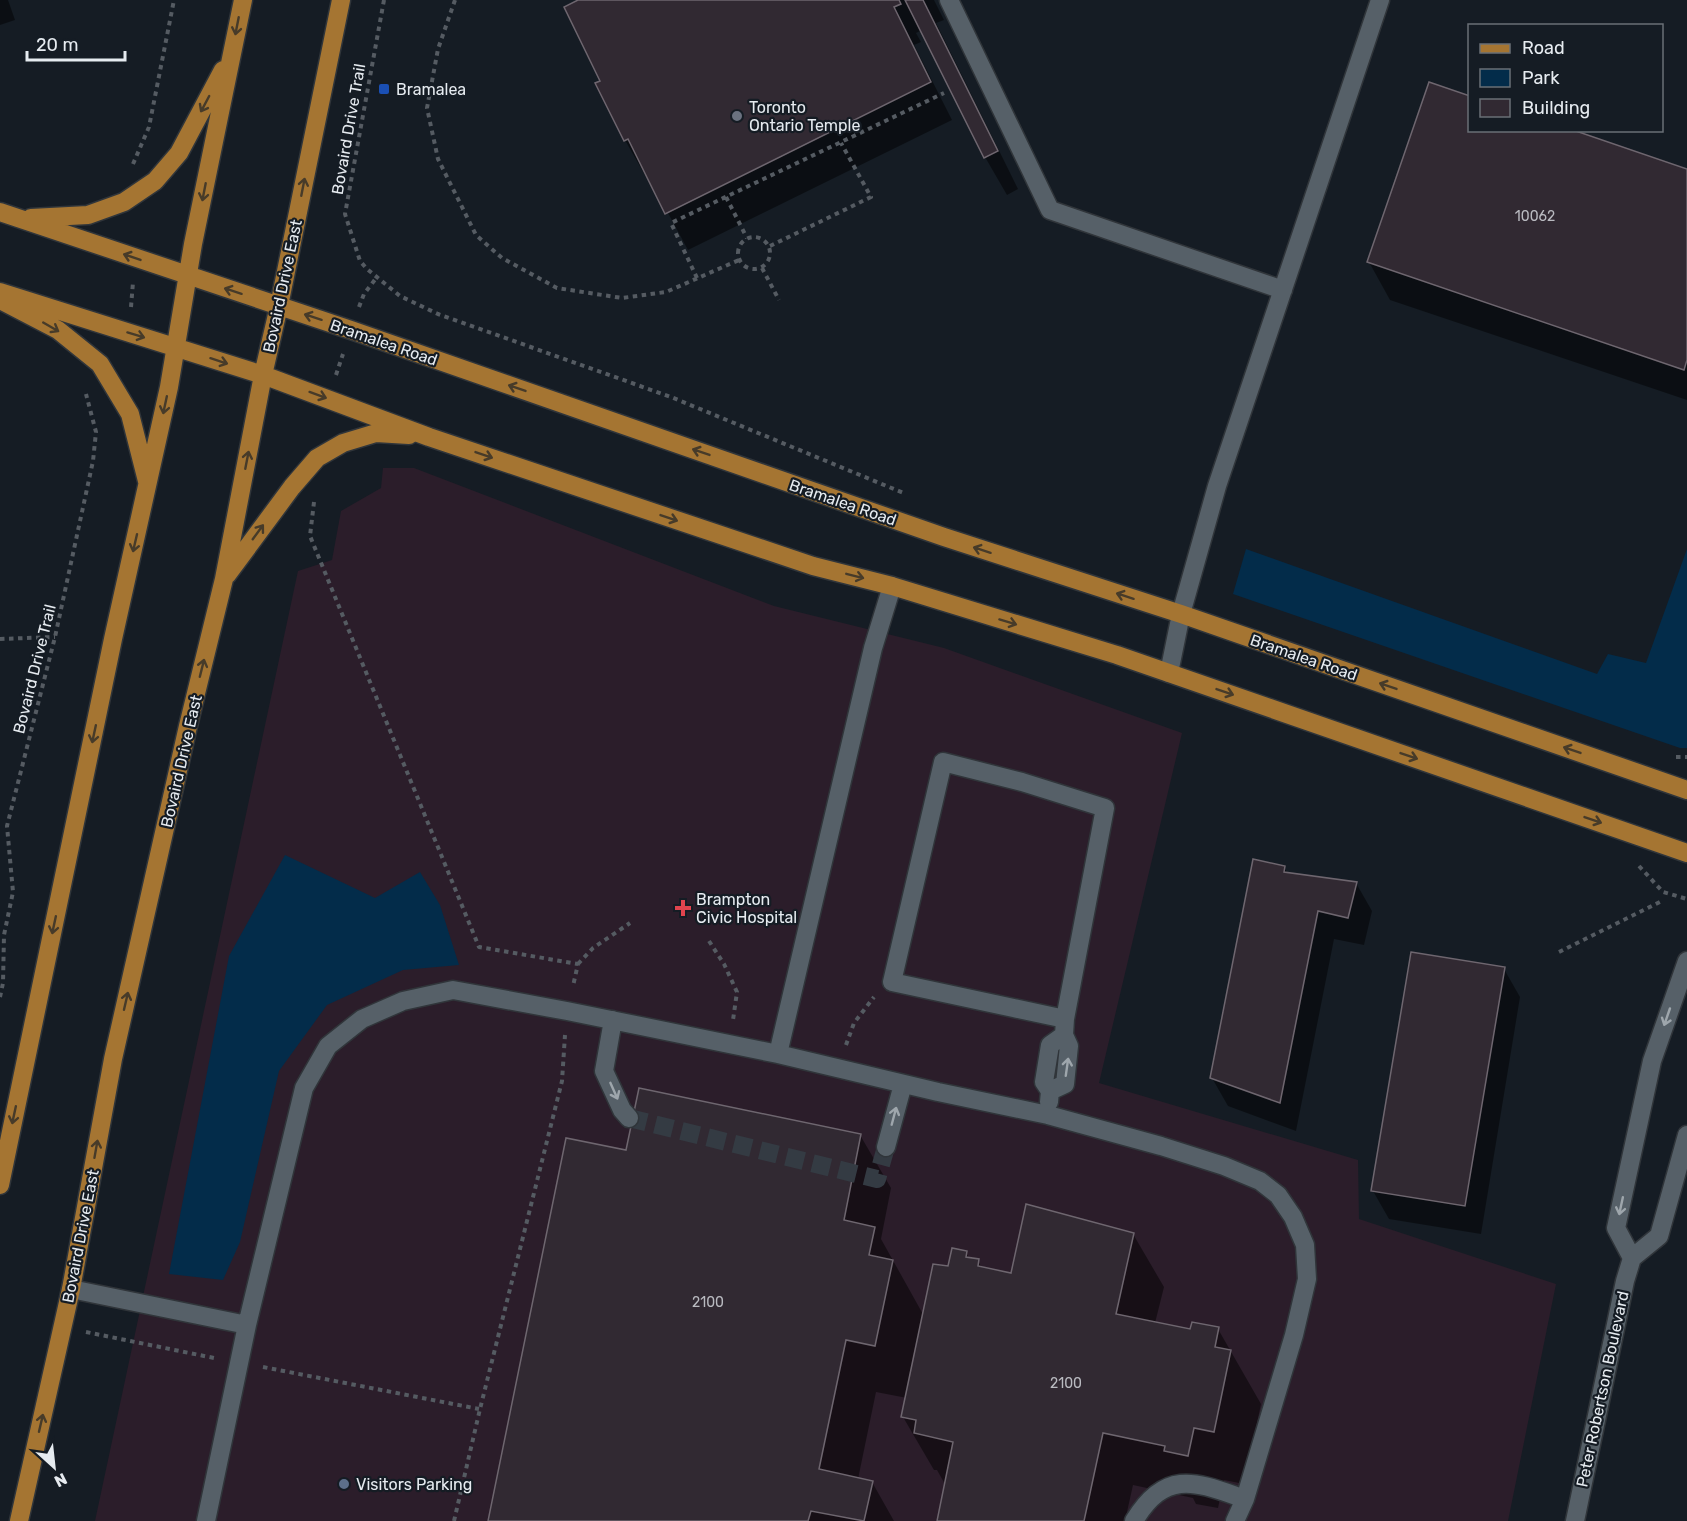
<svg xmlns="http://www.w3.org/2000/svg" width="1687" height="1521" viewBox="0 0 1687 1521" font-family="Rubik,sans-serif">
  <rect width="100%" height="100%" fill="#151c24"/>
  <!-- medical -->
  <path fill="#2b1d2a" d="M383,468h31l360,138 170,42 238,85 -83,350 259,77 1,59 197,65 -48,237h-1413l203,-950 34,-11 9,-49 40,-23z"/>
  <!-- green -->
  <path fill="#032c4a" d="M1246,549l351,125 11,-20 38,9 41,-114v199h-7l-447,-154z
    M285,855l90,43 45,-26 20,33 19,60 -56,5 -76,35 -48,66 -39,171 -17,38 -54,-6 60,-318z"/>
  <!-- shadow -->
  <path fill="#0007" d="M0,0h8l7,20 -15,5z
    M581,0h353l10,20 -8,3 82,166 -11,6 -22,-38 -63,-127 -6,3 5,9 -7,3 38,75 -264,130 -40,-74 -2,1 -21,-37 -23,-58z
    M1470,130l217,41v229l-297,-100 -21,-38z
    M1284,867l4,7 68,9 16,28 -8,34 -30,-6 -38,192 -68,-25 -16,-28z
    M1504,969l16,28 -39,237 -92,-15 -16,-28z
    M860,1135l31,53 -10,51 43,77 25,-48 17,-15 4,6 8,2 4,7 30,6 121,-40 31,53 -9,36 37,8 26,-2 43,75 -17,80 -20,-4 -6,28 -22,-4 -3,-6 -60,-13 -8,36h-187l8,-35 -9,-16h-3l-31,-53 4,-19 -31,-6 -18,87 14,3 22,39h-405l139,-369z"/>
  <!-- building -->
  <path fill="#312932" stroke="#6e666f" stroke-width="1.5" d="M578,0h321l2,4 -7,3 37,75 -266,132 -37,-75 -4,2 -29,-58 5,-2 -36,-74z
    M905,0h18l75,151 -14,7z
    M1429,82l41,14v34h103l114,39v191l-3,10 -317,-108z
    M1253,859l32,7 -1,6 73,10 -9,36 -30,-7 -38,192 -70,-25z
    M1411,952l94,15 -40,239 -94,-15z
    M639,1088l222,46 -17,86 31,7 -6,28 24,5 -18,86 -29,-6 -27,129 54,12 -9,40 -53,-10 -3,10h-320l78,-383 60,12z
    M1026,1204l108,29 -18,81 74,15 2,-7 27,5 -4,20 16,3 -17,82 -20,-4 -6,28 -24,-5 1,-5 -62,-13 -19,88h-147l16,-79 -39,-9 2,-13 -15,-3 32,-153 15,2 4,-18 15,3 -1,6 13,2 -1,7 33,7z"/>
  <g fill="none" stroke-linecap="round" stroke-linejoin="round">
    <!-- minor-tunnel -->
    <path stroke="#343b43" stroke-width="18" stroke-dasharray="18 9" stroke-linecap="butt" d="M629,1118l248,61 9,-32"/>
    <defs>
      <path id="minor" d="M949,0l101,210 233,80
        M1169,673l12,-59 36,-128 163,-486
        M613,1020l-9,51 18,39 7,8
        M778,1054l95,-406 19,-62
        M1050,1091l15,-7 4,-38 -5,-11 1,-16 40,-211 -83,-26 -79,-20 -51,220 173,37
        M1049,1102l1,-11 -6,-9 6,-37 14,-10
        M886,1147l17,-63
        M1632,1258l-16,-30 36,-167 35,-100
        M71,1289l176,36
        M206,1521l41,-196 57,-237 24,-42 34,-27 41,-18 50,-11 114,21 211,43 160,38 110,23 113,31 63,20 36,15 18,14 15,22 12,28 2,34 -13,56 -49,164 -10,22
        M1134,1521c32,-53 62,-39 111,-22
        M1575,1521l50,-240 7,-23 27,-22 28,-101"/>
      <path id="major" d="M0,212l351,118 593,207 237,77 506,176
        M31,218l57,-3 36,-13 31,-21 24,-28 44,-83
        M0,292l263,83 166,62 384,129 79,20 225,69 570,198
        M4,302l54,28 42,34 30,50 17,67
        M227,575l65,-88 25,-29 26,-15 33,-10 33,2
        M0,1185l113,-546 56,-252 24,-143 50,-244
        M19,1521l52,-232 42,-230 75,-333 36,-147 39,-204 16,-69 62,-306"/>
    </defs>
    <!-- minor casing -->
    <use href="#minor" stroke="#30353a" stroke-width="21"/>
    <!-- major casing -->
    <use href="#major" stroke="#30353a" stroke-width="21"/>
    <!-- path -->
    <path stroke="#555b62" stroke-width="4" stroke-dasharray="4.5 4.5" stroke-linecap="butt" d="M384,0l-39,214 15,47 7,8 33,27 38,18 233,83 235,97
      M455,0l-17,49 -11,59 11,51 38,76 26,23 55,30 65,10 44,-6 73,-32
      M133,164l16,-37 25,-127
      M726,197l21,41
      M738 253a16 16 0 1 1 32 0a16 16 0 1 1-32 0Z
      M770,246l101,-49 -30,-54
      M762,268l17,32
      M697,278l-26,-55 273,-130
      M131,307l2,-25
      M359,307l5,-13 13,-17
      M336,375l7,-21
      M314,502l-4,34 169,411 99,17 -5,22
      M0,639l55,-2
      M1676,757h11
      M1639,866l24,26 24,7
      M709,941l15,23 13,28 -4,28
      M1559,952l103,-51
      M578,964l15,-16 37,-25
      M0,997l3,-14 1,-48 9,-43 -6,-66 48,-189 38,-176 3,-29 -10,-38
      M846,1045l8,-22 20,-26
      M86,1332l128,26
      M263,1367l216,42
      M454,1521l26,-112 82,-328 3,-46"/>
    <!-- minor -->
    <use href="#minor" stroke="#566068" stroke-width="18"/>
    <!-- major -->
    <use href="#major" stroke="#a57532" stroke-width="18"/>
  </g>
  <!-- one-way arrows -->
  <defs><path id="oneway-shaft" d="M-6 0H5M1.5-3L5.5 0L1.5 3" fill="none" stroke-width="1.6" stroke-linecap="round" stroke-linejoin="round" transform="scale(1.5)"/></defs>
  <g stroke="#473b29">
    <use href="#oneway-shaft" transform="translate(237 26) rotate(101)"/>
    <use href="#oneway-shaft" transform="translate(205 104) rotate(118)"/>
    <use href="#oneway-shaft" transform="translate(303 187) rotate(-79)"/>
    <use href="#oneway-shaft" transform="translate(204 192) rotate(101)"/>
    <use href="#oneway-shaft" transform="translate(132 257) rotate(-161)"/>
    <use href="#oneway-shaft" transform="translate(233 291) rotate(-162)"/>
    <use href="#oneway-shaft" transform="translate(313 317) rotate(-162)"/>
    <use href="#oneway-shaft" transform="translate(51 327) rotate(30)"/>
    <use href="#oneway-shaft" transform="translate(136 335) rotate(17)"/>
    <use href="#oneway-shaft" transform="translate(219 361) rotate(18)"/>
    <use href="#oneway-shaft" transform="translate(517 388) rotate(-161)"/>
    <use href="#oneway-shaft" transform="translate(318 395) rotate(20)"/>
    <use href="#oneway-shaft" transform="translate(165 405) rotate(102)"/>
    <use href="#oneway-shaft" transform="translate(701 452) rotate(-161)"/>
    <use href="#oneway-shaft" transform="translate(484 455) rotate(19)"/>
    <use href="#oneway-shaft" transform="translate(247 460) rotate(-79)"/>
    <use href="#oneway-shaft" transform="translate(669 518) rotate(19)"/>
    <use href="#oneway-shaft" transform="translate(258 532) rotate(-54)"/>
    <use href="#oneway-shaft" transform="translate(135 543) rotate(103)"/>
    <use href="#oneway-shaft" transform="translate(982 550) rotate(-162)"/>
    <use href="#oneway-shaft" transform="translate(855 576) rotate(14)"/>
    <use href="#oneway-shaft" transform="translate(1125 596) rotate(-162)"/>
    <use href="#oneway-shaft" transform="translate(1008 622) rotate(17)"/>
    <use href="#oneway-shaft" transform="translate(202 668) rotate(-76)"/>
    <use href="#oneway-shaft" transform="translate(1388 686) rotate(-161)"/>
    <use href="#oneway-shaft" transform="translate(1225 692) rotate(19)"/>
    <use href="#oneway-shaft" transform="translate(94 734) rotate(102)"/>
    <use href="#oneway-shaft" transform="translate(1572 750) rotate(-161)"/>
    <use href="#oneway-shaft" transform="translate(1409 756) rotate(19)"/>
    <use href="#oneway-shaft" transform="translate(1593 820) rotate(19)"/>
    <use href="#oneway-shaft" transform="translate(54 925) rotate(102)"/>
    <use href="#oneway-shaft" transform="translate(126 1001) rotate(-77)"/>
    <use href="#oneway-shaft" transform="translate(14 1115) rotate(102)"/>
    <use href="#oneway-shaft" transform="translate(96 1149) rotate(-80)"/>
    <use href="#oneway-shaft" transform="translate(41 1423) rotate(-77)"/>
  </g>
  <g stroke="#9ea6ac">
    <use href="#oneway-shaft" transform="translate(1667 1017) rotate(109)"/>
    <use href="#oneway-shaft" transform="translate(1067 1067) rotate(-82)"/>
    <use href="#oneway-shaft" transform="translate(614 1091) rotate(66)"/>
    <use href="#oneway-shaft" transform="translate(894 1116) rotate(-75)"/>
    <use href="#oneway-shaft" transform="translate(1621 1206) rotate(102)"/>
  </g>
  <!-- markers -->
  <rect fill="#1a4fb4" stroke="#151c24" stroke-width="2" x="378" y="83" width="12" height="12" rx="3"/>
  <circle fill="#6b7280" stroke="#151c24" stroke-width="2" cx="737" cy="116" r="6"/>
  <path fill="#e0444e" stroke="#151c24" stroke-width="2" d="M680 899h6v6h6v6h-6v6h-6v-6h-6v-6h6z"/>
  <circle fill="#5c6f8a" stroke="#151c24" stroke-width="2" cx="344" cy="1484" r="6"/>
  <g text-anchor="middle" stroke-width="4.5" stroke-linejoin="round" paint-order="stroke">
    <!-- number labels -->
    <g font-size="14" fill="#b9bac0">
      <text x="1535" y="221">10062</text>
      <text x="708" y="1307">2100</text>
      <text x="1066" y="1388">2100</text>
    </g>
    <!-- poi labels -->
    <g font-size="16" fill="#e6ebf0" stroke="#151c24" text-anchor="start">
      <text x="396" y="95">Bramalea</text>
      <text x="749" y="113">Toronto<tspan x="749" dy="18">Ontario Temple</tspan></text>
      <text x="696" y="905">Brampton<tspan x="696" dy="18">Civic Hospital</tspan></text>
      <text x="356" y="1490">Visitors Parking</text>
    </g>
    <!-- street labels -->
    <g font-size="16" fill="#e6ebf0" stroke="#151c24">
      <text transform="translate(348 129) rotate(-80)" y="6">Bovaird Drive Trail</text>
      <text transform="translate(282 286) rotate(-78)" y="6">Bovaird Drive East</text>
      <text transform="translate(384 342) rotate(19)" y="6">Bramalea Road</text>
      <text transform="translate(843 502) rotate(19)" y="6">Bramalea Road</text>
      <text transform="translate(1304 657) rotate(19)" y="6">Bramalea Road</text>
      <text transform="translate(34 669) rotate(-76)" y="6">Bovaird Drive Trail</text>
      <text transform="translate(181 761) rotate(-77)" y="6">Bovaird Drive East</text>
      <text transform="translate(80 1236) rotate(-79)" y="6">Bovaird Drive East</text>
      <text transform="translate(1602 1389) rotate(-78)" y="6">Peter Robertson Boulevard</text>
    </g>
  </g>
  <!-- legend -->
  <rect x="1468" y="24" width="195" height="108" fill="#151c24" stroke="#696f76" stroke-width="1.5"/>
  <rect x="1480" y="44" width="30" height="9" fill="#a57532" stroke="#696f76" stroke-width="1.5"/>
  <text x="1522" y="54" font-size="18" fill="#e6ebf0">Road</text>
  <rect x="1480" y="69" width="30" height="18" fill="#032c4a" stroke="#696f76" stroke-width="1.5"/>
  <text x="1522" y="84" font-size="18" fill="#e6ebf0">Park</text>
  <rect x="1480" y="99" width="30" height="18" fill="#312932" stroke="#696f76" stroke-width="1.5"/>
  <text x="1522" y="114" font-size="18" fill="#e6ebf0">Building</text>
  <!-- north arrow -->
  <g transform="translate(54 1467) rotate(153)" stroke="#151c24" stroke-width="4.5" paint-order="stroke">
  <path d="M0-4.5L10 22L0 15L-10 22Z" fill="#e6ebf0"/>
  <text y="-9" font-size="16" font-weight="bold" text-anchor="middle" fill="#e6ebf0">N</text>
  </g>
  <!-- scale -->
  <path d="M27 51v9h98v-9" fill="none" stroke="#e6ebf0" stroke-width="3"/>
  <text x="36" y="51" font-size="18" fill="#e6ebf0" stroke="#151c24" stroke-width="4.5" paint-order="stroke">20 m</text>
</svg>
